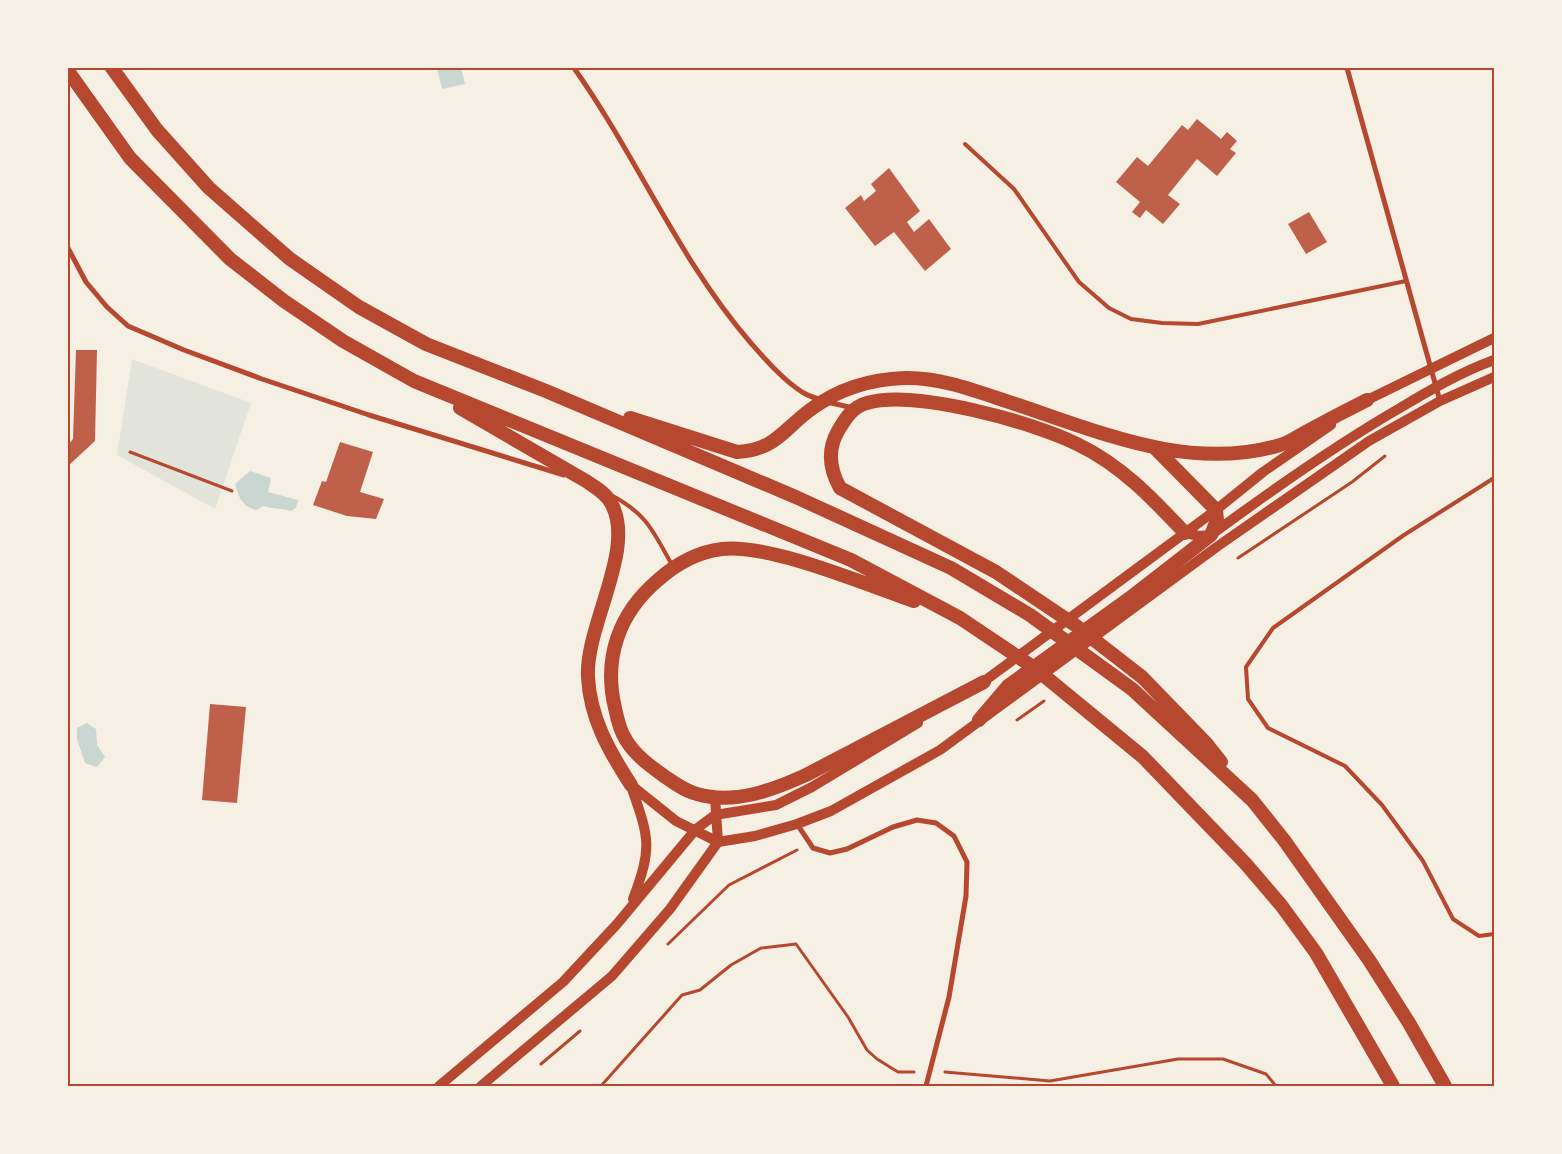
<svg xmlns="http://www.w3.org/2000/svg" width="1562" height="1154" viewBox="0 0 1562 1154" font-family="'Golos Text',sans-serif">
  <rect width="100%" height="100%" fill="#f6efe4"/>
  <!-- green -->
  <path fill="#e2e4dc" d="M132,359l119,44 -36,106 -98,-54z"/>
  <!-- water -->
  <path fill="#c9d6d2" d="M437,68h24l4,16 -23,5z
    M250,471l21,7 -3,14 30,8 -2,8 -5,3c-10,-3 -18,-2 -28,-5l-6,4c-15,-3 -18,-13 -22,-26z
    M87,723l9,6 1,16 8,12 -8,10 -12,-4 -8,-24v-11z"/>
  <!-- building -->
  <path fill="#bf614a" d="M1197,119l24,20 6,-7 10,9 -7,8 6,4 -19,23 -20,-17 -29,36 12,9 -17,20 -17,-14 -6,8 -8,-6 8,-10 -24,-20 21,-25 11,9 34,-41 6,5z
    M889,168l31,43 -13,11 7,10 15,-13 22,30 -26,22 -31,-39 -19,14 -30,-38 16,-13 3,6 12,-10 -5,-7z
    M1309,212l18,30 -21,12 -18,-30z
    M76,350h21l-2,91 -27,25v-21l5,-6z
    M340,442l33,10 -13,40 24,7 -8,20 -29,-3 -34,-11 9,-24 4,1z
    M210,704l36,3 -9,96 -35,-3z"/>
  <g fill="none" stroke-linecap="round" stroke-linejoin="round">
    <!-- path -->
    <path stroke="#b5482f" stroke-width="3" d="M130,452l102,39
      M1238,558l114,-76 33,-26
      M1017,720l27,-19
      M668,944l61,-59 68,-35
      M541,1064l39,-33
      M945,1072l105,9 128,-22h45l43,15 10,12
      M601,1086l81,-91 18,-5 31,-25 30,-17 35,-4 52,73 19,33 10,9 21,13h16"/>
    <!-- service -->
    <path stroke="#b5482f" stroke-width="4" d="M965,144l49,45 65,93 30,26 22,11 31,4 36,1 208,-43
      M1494,478l-90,57 -131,93 -27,39 2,32 20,29 77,38 37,39 41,56 30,58 26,17 15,-2
      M611,495c36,19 42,36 61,70"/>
    <!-- minor -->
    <path stroke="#b5482f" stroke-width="5" d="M574,68c63,89 105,192 176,274 15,17 33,38 52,50 15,9 35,12 51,16
      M1347,68l93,333
      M68,248l18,34 21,25 21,19 56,24 78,29 107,36 195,60
      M797,824l16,24 17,5 17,-4 46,-22 24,-7 19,3 18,13 13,26 -1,34 -17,101 -23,89"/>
    <!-- secondary -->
    <path stroke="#b5482f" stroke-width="10" d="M1361,403l133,-65
      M1185,533l14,3 12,-1c61,-45 123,-89 189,-127 30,-18 61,-36 94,-48
      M979,685l237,-175 47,-38 68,-47
      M631,785l45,36 42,21 37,-6 42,-12 34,-13 109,-61 278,-204 151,-105 71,-40 54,-24
      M631,786c18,52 22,60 2,113
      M715,797l3,45
      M439,1086l124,-104 54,-58 79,-95 19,-14 61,-10 36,-18 106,-64
      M481,1086l131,-110 58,-67 48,-67"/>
    <!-- trunk -->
    <path stroke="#b5482f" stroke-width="14" d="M112,68l45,62 52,58 81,71 69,48 67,37 120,47 252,107 153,70 79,47 102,74 120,111 32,40 85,120 40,63 36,63
      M68,71l62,87 100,101 54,42 59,40 71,40 437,179 109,58 76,51 107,88 102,106 36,42 35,48 77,133
      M460,408l126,73c9,6 20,12 25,22 26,45 -26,123 -23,174 2,41 21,74 43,108
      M630,418l107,34c38,-2 46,-22 73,-42 28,-21 60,-31 95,-32 37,-1 76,15 110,26 85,28 174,68 265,41 9,-2 18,-9 26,-13 20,-11 41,-22 61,-32
      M1185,533c-33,-35 -64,-68 -108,-89 -44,-22 -164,-55 -210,-41 -15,4 -22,16 -29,28 -11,19 -8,39 2,57l156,84 79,53 67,52 64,66 15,19
      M914,601c-50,-17 -142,-57 -192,-52 -25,3 -46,15 -64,31 -39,33 -55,78 -43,128 2,10 5,23 11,32 9,15 24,26 38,36 10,7 21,15 33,18 37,11 76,-4 109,-19l178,-93
      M979,720l29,-34 122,-88 81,-63 6,-15 -1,-10 -61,-62"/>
  </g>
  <!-- border -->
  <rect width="1562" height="1154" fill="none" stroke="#f6efe4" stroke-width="138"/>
  <rect x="69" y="69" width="1424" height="1016" fill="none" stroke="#b5482f" stroke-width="2"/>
</svg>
